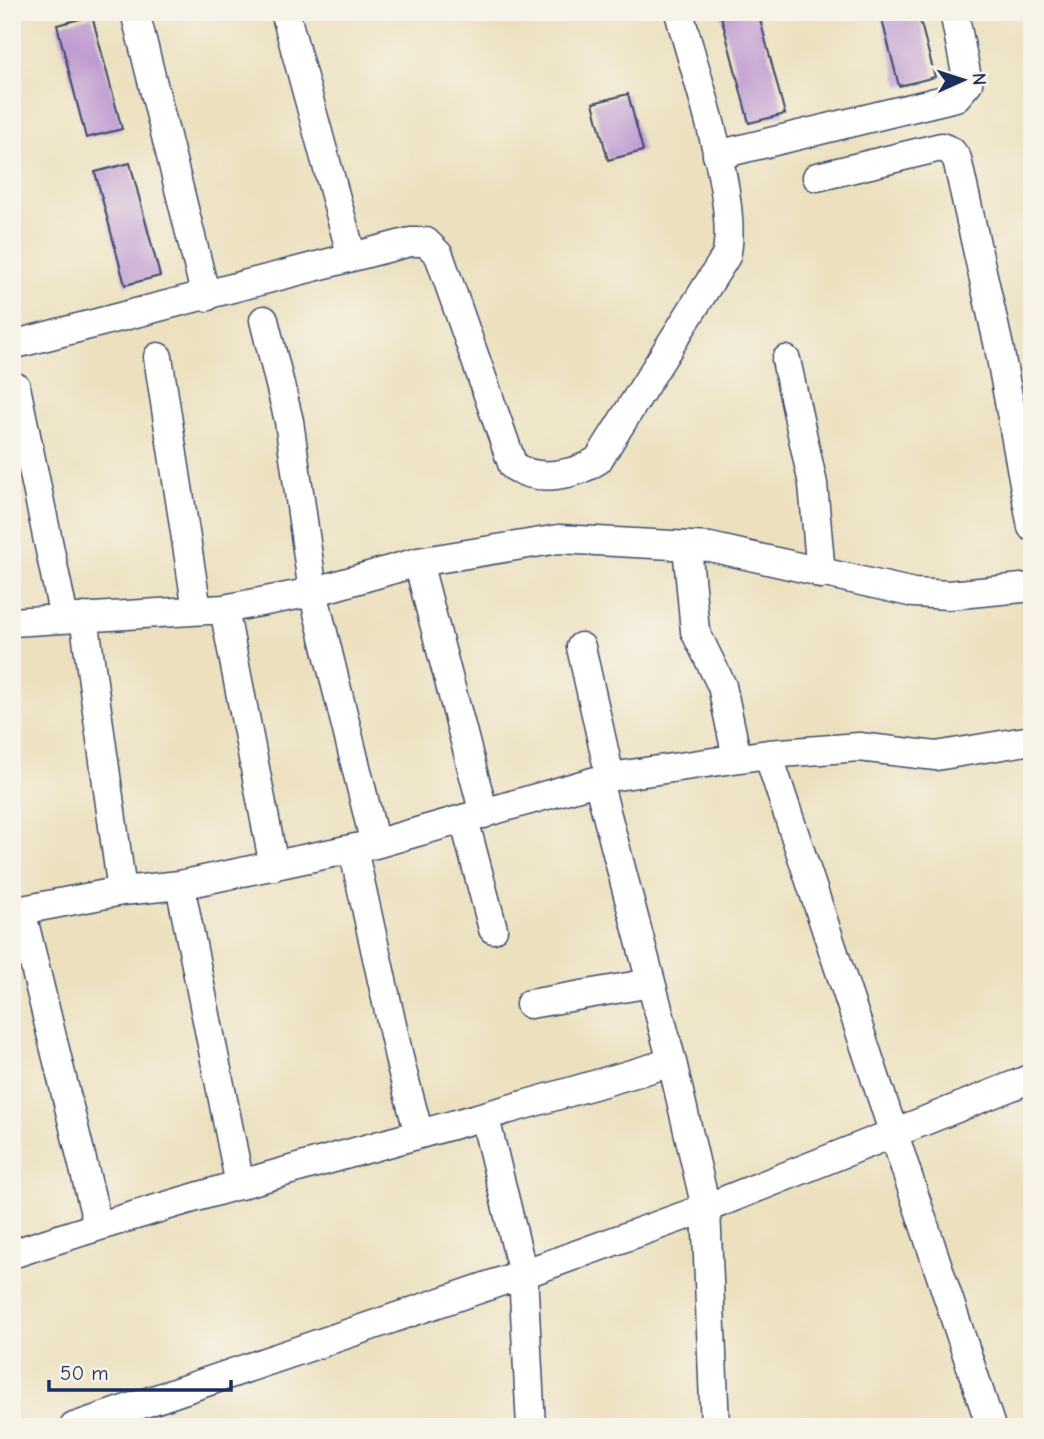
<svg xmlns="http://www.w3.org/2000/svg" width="1044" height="1439" viewBox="0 0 1044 1439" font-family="'Comic Neue',sans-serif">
  <rect width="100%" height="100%" fill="#f7f3e8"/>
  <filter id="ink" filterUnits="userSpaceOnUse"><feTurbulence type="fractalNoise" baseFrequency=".0143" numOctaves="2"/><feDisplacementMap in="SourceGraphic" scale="14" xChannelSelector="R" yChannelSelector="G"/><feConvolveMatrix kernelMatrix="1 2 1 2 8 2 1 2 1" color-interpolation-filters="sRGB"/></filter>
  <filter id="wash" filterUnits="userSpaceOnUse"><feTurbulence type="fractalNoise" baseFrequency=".00686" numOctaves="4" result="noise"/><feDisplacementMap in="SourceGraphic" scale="28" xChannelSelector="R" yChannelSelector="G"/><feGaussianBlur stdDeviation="1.57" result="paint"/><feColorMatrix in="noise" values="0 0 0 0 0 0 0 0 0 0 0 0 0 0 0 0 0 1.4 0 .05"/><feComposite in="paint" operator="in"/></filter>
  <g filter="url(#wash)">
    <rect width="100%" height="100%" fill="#ece0be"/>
    <g id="blocks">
      <!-- building -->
      <path fill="#bc96cf" d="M720,12h38l27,102 -36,9z
        M880,12h38l17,65 -36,9z
        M92,16l30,113 -36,9 -29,-113z
        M628,94l15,57 -35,9 -15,-57z
        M130,163l30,113 -35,9 -30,-113z"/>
    </g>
  </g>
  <g filter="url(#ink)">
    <use href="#blocks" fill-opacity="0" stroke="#3a4a6c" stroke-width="2"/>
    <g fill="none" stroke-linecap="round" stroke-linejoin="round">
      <defs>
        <path id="minor" d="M135,12l71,285
          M285,12l67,245
          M717,155l239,-58 12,-14 -14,-71
          M817,177l124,-30 10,4 6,8 42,188 33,180
          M264,320l25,101 24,171 62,252
          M12,345l398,-103h16l13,13 74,211c24,16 61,10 85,-6l128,-204c14,-53 -32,-187 -47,-244
          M158,357l39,253
          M786,360l27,124 8,90
          M16,387l48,231
          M687,546l8,85 27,55 15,72
          M418,562l66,252
          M224,609l50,257
          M84,617l38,274
          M12,622l212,-13 89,-17 105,-30 141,-23 151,8 204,46 35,2 83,-8
          M581,647l29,130
          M768,754l91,-7 77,9 96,-16
          M598,781l74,281 34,146 9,219
          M464,819l29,110
          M353,849l48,217 18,68
          M180,885l60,300
          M21,910l77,316
          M12,912l110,-21 58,-6 195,-41 235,-67 158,-23 223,673
          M530,1004l121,-21
          M485,1118l38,156 8,153
          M12,1254c218,-72 441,-126 660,-192
          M74,1427l449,-153 183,-66 326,-130"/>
      </defs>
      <!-- minor casing -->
      <use href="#minor" stroke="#3a4a6c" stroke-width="31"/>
      <!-- minor -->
      <use href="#minor" stroke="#fff" stroke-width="28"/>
    </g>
  </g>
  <!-- margin -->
  <rect width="1044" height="1439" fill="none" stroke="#f7f3e8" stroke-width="42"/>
  <!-- north arrow -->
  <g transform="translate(963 80) rotate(87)" stroke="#f7f3e8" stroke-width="5" paint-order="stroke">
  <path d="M0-5L12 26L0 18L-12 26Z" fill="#1b2f5e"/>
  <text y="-10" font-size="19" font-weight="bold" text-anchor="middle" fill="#1b2f5e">N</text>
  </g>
  <!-- scale -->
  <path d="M49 1380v10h182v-10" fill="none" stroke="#1b2f5e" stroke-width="3.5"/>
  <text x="60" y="1380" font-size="21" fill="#1b2f5e" stroke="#f7f3e8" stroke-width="5" paint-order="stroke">50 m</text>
</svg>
